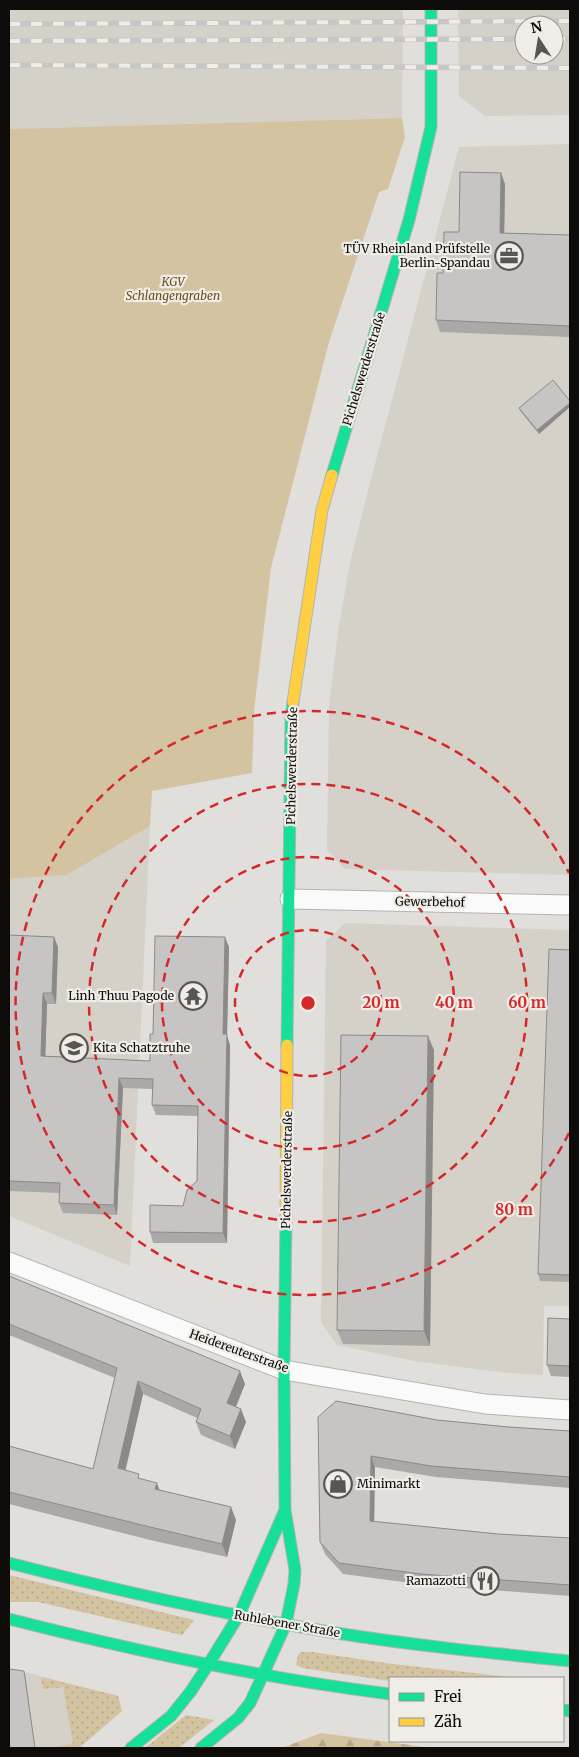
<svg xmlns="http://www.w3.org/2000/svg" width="579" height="1757" viewBox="0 0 579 1757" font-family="Merriweather,serif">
  <defs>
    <pattern id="grass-dots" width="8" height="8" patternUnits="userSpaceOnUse" patternTransform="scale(1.25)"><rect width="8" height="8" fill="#d3c3a0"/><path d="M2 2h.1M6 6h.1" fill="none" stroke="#b4a688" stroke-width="1.8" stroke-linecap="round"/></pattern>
    <pattern id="forest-firs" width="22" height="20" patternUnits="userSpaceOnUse" patternTransform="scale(1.25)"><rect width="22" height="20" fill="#d3c3a0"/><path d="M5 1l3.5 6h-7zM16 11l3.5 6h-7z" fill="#b4a688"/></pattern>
  </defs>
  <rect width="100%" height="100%" fill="#e0dfdc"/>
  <!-- built -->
  <path fill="#d5d1c9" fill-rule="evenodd" d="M9,9h394l-1,109 -393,11z
    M458,9h112v106l-85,1 -26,-20zM524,25h30v30h-30z
    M570,144v731l-225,-6 -18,-19 2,-144 9,-74 12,-69 21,-84 88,-332z
    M150,826l-20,440 -121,-50v-337l58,-4z
    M345,923l225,7v376h-26l-1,69 -36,-2 -93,-12 -77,-16 -16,-23 5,-381z
    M9,1668l109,28 4,15 -43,37h-70z"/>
  <!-- grass -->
  <path fill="url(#grass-dots)" d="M9,1575l185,45 -12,15 -144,-33h-29z
    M301,1652h11l81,12 127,14h-130v3l-88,-13 -6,-3 2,-10z
    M41,1677l77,19 4,15 -43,37h-27l21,-5 -10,-56 -20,2z
    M186,1715l28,5 -35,28h-34z"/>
  <!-- forest -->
  <path fill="url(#forest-firs)" d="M321,1733l111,15h5h-155z"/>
  <!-- garden -->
  <path fill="#d3c3a0" d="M402,118l3,19 -17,52 -9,3 -50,150 -58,226 -17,143 -2,62 -100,18 -2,35 -83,49 -58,4v-750z"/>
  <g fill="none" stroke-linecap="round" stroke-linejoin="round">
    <defs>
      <path id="street" d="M290,899l280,6
        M9,1262l275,108 201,34 85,6"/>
      <path id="fast" d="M332,475l77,-255 22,-93v-118
        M287,1045l4,-326 2,-17
        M9,1563c106,27 213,51 321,69 80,13 160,21 240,29
        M9,1619c126,32 252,59 381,75
        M563,1710l7,1
        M131,1748l40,-32 20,-25 17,-26 31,-50 46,-105
        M201,1748l37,-30 12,-15 36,-79 8,-40 1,-14 -10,-60 -1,-140 2,-154"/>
      <path id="slow" d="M293,702l29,-192 10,-35
        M286,1216l1,-171"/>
    </defs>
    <!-- street casing -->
    <use href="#street" stroke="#b5b4b1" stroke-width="21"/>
    <!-- fast casing -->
    <use href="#fast" stroke="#b5b4b1" stroke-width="13"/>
    <!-- slow casing -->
    <use href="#slow" stroke="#b5b4b1" stroke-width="13"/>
    <!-- street -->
    <use href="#street" stroke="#fafafa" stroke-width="19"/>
    <!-- fast -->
    <use href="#fast" stroke="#16e098" stroke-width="11"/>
    <!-- slow -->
    <use href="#slow" stroke="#ffcf43" stroke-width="11"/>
    <defs>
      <path id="rail" d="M9,24l561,-3
        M554,39h16
        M9,41l515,-2
        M9,65l561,3"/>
    </defs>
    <!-- rail casing -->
    <use href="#rail" stroke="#c7c7c6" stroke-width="5.5"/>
    <!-- rail -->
    <use href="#rail" stroke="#f0ede7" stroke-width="4" stroke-dasharray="11" stroke-linecap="butt"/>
  </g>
  <!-- wall -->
  <path fill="#aaa9a8" d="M505,184l-1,49 66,2v102l-130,-5 -4,-12 23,-88z
    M570,401l-31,33 -19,-23 -1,-3z
    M9,935l45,2 4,10 -2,57h-9l-2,52 105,5 3,-27 76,-87 -2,89 3,9 -3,198h-74l-3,-11 33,-26 14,-25 1,-65 -42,-1 -4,-10 1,-16 -30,-1 -6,127 -54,-2 -4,-10 1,-10 -51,-2z
    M570,950v332l-30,-1 -2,-7z
    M434,1050l-4,296 -87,-2 -6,-14z
    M9,1276l236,108 -10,23 11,15 -11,27 -34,-14 -5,-13 1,-4 -54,-24 -18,76 35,20 76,30 -9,37 -77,-17 -141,-36v-58l84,23 22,-91 -106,-43z
    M570,1319v58l-19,-1 -4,-11z
    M318,1417l119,3 72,7 61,4v57l-134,-11 -61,-10 -1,55 124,12 72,4v58l-144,-11 -83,-11 -18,-20 -5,-12z"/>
  <!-- shaded-wall -->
  <path fill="#8b8a88" d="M501,173l4,11 -1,61 -4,-12z
    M570,403v4l-31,27 -2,-4z
    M54,937l4,10 -2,57 -4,-11z
    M225,937l4,10 -2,89 3,9 -3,198 -4,-10v-199z
    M43,993l4,11 -2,62 -4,-10z
    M428,1036l6,14 -4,296 -6,-15z
    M119,1078l4,10 -6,127 -3,-10z
    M240,1371l5,13 -13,33 -5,-14z
    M138,1381l5,13 -20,87 -5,-13z
    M241,1409l5,13 -11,27 -5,-13z
    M371,1456l4,11 -1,66 -4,-12z
    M157,1483l5,14 -7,-8z
    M231,1507l5,13 -9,37 -5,-13z
    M24,1671l1,4 10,73z"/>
  <!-- building -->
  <path fill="#c6c5c3" stroke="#8b8a88" d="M460,172l41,1 -1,60 70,2v91l-134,-6 1,-47h6l1,-41h15z
    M553,380l17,21v2l-33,27 -18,-22z
    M9,935l45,2 -2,56h-9l-2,63 109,5v-27h3l2,-98 70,1 -2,97h4l-4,199 -73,-1v-27l33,1 4,-16 10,-9 1,-75 -46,-1 1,-26 -34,-1 -5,127 -55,-2 1,-20 -51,-2z
    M549,949l21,1v325l-32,-1z
    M341,1035l87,1 -4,295 -87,-1z
    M9,1276l231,95 -13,32 14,6 -11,27 -34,-14 5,-13 -63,-28 -20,87 21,6 -1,4 19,5 -2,6 76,18 -9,37 -76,-18 -137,-34v-46l84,23 24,-101 -108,-44z
    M548,1318l22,1v47l-23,-1z
    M336,1401l101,19 72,7 61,4v46l-139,-11 -60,-10 -1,65 128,13 72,4v47l-149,-11 -82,-11 -19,-21 -2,-125z
    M9,1669l15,2 11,77h-26z"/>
  <!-- distance rings -->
  <g fill="none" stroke="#d62828" stroke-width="2.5" stroke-dasharray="9 6">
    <circle cx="308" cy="1003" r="73"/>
    <circle cx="308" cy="1003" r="146"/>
    <circle cx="308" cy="1003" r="219"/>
    <path d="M569 1133A292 292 0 1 1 569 873"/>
  </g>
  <!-- icons -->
  <defs>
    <symbol id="office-ring" viewBox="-11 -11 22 22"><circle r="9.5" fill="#f0ede7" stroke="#575654" stroke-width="1.5"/><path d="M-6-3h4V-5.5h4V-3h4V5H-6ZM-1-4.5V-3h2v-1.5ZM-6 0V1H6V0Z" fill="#575654"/></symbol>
    <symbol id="temple-ring" viewBox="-11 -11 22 22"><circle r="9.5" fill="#f0ede7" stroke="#575654" stroke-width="1.5"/><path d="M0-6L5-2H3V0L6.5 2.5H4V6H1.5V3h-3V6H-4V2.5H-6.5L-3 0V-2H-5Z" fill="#575654"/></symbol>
    <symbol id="school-ring" viewBox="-11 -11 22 22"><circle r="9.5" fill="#f0ede7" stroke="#575654" stroke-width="1.5"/><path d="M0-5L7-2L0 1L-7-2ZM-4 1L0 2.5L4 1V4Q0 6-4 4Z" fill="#575654"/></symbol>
    <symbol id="shop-ring" viewBox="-11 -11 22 22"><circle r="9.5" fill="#f0ede7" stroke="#575654" stroke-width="1.5"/><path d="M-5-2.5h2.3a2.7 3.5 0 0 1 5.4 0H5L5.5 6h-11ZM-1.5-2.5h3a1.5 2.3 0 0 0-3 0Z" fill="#575654"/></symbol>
    <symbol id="restaurant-ring" viewBox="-11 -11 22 22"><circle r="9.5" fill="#f0ede7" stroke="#575654" stroke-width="1.5"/><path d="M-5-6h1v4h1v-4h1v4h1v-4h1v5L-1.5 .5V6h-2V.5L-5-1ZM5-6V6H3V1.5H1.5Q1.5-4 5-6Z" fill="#575654"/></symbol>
  </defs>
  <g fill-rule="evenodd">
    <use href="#office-ring" x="493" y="240" width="32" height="32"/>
    <use href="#temple-ring" x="177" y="980" width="32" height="32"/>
    <use href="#school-ring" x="58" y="1032" width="32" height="32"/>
    <use href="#shop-ring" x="322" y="1468" width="32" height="32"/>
    <use href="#restaurant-ring" x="469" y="1565" width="32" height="32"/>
  </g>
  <g text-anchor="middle" stroke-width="4.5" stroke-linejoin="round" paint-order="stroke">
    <!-- poi labels -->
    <g font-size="12" fill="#0d0c0a" stroke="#f0ede7" text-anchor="end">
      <text x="490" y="253">TÜV Rheinland Prüfstelle<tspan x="490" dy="14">Berlin-Spandau</tspan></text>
      <text x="174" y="1000">Linh Thuu Pagode</text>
      <text x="93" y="1052" text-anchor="start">Kita Schatztruhe</text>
      <text x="357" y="1488" text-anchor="start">Minimarkt</text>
      <text x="466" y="1585">Ramazotti</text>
    </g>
    <!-- park labels -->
    <g font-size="12" font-style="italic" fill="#6a521b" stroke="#f0ede7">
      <text x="173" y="286">KGV<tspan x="173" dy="14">Schlangengraben</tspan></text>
    </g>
    <!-- street labels -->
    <g font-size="12" fill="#0d0c0a" stroke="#f0ede7">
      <text transform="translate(364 369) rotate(-73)" y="4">Pichelswerderstraße</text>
      <text transform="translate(292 766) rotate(-89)" y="4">Pichelswerderstraße</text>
      <text transform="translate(430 902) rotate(1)" y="4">Gewerbehof</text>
      <text transform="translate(287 1170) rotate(-89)" y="4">Pichelswerderstraße</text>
      <text transform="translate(239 1351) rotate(20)" y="4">Heidereuterstraße</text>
      <text transform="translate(287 1624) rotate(10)" y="4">Ruhlebener Straße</text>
    </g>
  </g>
  <circle cx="308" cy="1003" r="8" fill="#d62828" stroke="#f0ede7" stroke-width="2.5"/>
  <g font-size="15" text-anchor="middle" font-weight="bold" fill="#d62828" stroke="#f0ede7" stroke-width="4.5" stroke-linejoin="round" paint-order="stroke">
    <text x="381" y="1008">20 m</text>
    <text x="454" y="1008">40 m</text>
    <text x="527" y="1008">60 m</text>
    <text x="514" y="1215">80 m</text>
  </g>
  <!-- border -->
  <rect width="579" height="1757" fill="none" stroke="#0d0c0a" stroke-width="20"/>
  <!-- legend -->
  <rect x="389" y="1677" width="175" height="65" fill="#f0ede7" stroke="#95938f"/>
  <rect x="399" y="1693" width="25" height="8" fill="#16e098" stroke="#95938f"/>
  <text x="434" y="1702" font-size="15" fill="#0d0c0a">Frei</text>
  <rect x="399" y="1718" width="25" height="8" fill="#ffcf43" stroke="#95938f"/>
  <text x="434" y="1727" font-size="15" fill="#0d0c0a">Zäh</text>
  <!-- north arrow -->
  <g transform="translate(539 40) rotate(348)"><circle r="24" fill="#f0ede7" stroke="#95938f"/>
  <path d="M0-4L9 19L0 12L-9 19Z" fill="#575654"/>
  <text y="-8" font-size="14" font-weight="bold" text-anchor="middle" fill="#0d0c0a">N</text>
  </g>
</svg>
